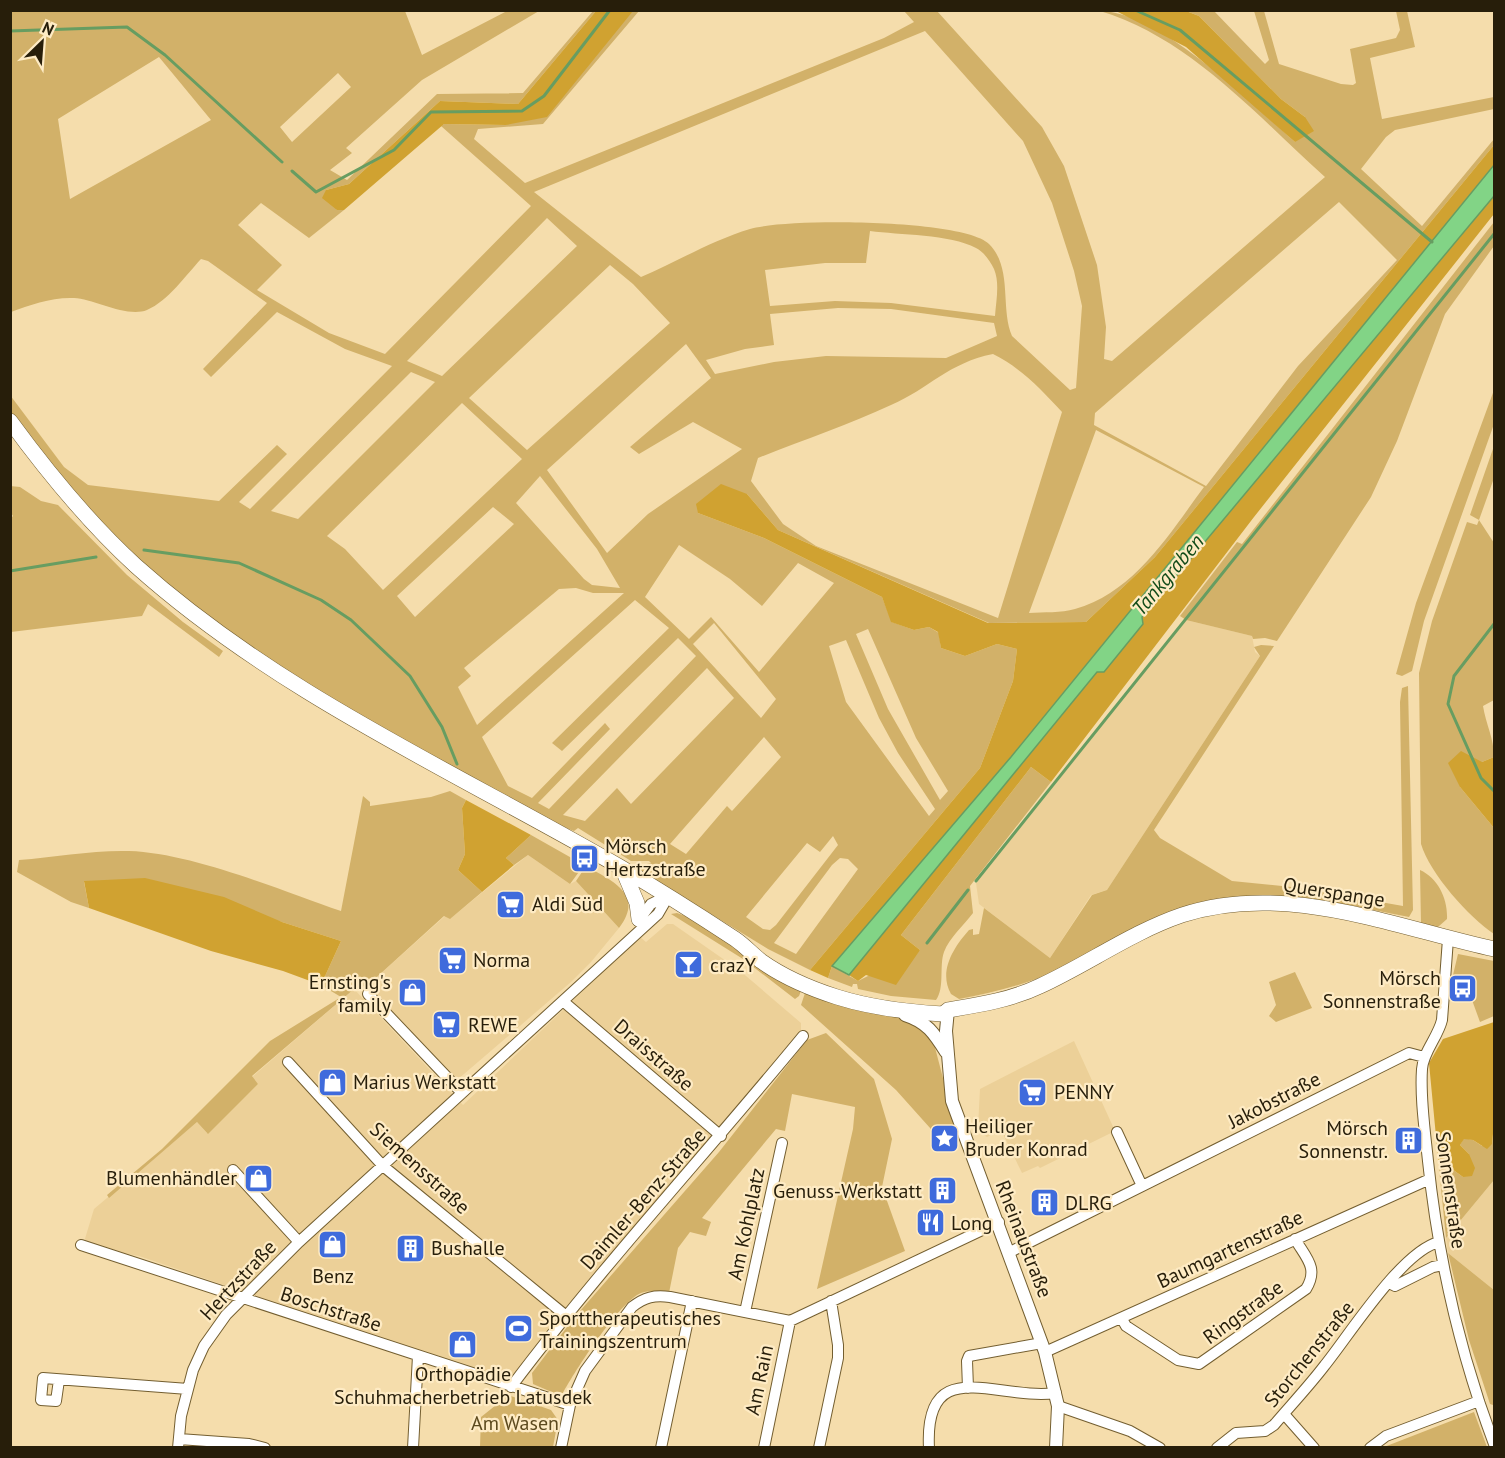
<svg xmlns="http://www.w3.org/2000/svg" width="1505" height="1458" viewBox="0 0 1505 1458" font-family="'PT Sans',sans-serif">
  <rect width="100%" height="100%" fill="#f5ddac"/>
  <!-- built -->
  <path fill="#ecd098" d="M1186,620l66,16 3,16 5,4 -153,234 -16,5 -41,63 -71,-54 -3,-21z
    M528,855l42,29 6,-3 43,47 -28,34 -20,20 -114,98 -89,-95 77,-69 6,2z
    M667,924h6l66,46 62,53v7l-80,103 -210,254 -290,-103 -82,-28 -33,-6 -22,-8 10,-33 103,-87 10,11 51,-49 -6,-7 102,-88 109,116 177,-168 6,5z
    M1074,1041l41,90 -75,37 -2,-2 -16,7 -21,-43 -14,7 -7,-4 -2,-6 2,-38z
    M1494,1180v110l-46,-37 -2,-15z"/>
  <!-- green -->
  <path fill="#d2b169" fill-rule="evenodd" d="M11,11h394l17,44 85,-44h32l-117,69 -76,68 6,5 -22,17 17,10 90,-86 86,-1 70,-82h3l-78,93 -78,-3 -91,83 -23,6 11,20h7l-35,28 -48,-35 -23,22 44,40 -25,25 72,43 56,21 146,-148 -90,-80 3,-2 62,1 127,-114h6l-96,113 -65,5 -4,10 51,44 359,-145 30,-16 -10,-11h33l105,116 22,39 33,99 9,62 -2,32 8,2 213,-184c-68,-61 -135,-139 -225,-166 59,0 151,92 195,131l10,-25 -24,-18 -82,-83 -13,-5h28l51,53 4,-4 -15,-49h10l15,53 62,20 12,1 3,-2 -6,-34 46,-11 4,-8 -4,-19h11l8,36 -45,11 12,61 112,-22v12l-99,21 -9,7 -25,32 61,57 72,-87v6l-339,412 -69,65 -97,1 -211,-93 -31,-36 -49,19 66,25 118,59 10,25 22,8 15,-3 10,6 2,15 24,8 32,-12 20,5 -4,32 -33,87 -170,202 -42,-21 -134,-82 17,-4 -2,-2h-18l-53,-33 -4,3 -24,-9c-178,-99 -373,-194 -501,-358 -12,-15 -30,-33 -38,-51 -2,-5 0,-12 -1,-18l54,72 24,18 131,16 58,-56 10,9 -48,48 11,7 142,-143 -47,-17 -68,-37 -66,65 -8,-8 64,-66 -59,-42 -7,-2c-15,16 -33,42 -54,51 -20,8 -53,-11 -73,-12 -22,-1 -44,7 -63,14zM925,31l98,110 29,62 22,68 8,35 -6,82 -6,2 -58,-54c-12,-28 1,-68 -23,-92 -25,-25 -204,-26 -239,-15 -37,11 -74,33 -109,48l-107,-85zM159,57l52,63 -141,79 -12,-80zM338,73l13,14 -59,55 -12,-15zM1339,202l58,58 -99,106 -92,120 -112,-61 1,-12zM547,218l30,28 -135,130 -35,-15zM870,231c29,4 80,3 106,17 8,4 14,13 18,21 6,14 2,32 1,47l-104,-13 -56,-2 -65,5 -5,-36 60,-7h41zM610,265l23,19 37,39 -143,127 -58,-52zM838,308l53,1 103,14 3,13 -51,22 -120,-2 -52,6 -59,12 -9,-14 39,-11 29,-4 -4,-31zM686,344l25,34 -81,69 9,7 54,-32 49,27 -94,65 -41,39 -60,-83zM993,354c28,14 48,35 69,58l-64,206 -182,-72 -33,-22 -32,-43 7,-23c45,-18 90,-33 133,-53 39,-17 57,-42 102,-51zM411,372l24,10 -137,137 -27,-8zM462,403l60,56 -139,131 -38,-41 -18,-13zM1096,430l108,57c-35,47 -69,105 -129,122 -14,4 -31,3 -46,4zM540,476l57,73 23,39 -28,-3 -8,-6 -68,-76zM493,507l21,17 -99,93 -18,-21zM679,545l51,34 32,27 36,-43 36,20 -75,89 -48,-55 -22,22 -44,-42zM576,588l17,5h31l-147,132 -19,-38 13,-11 -7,-8 95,-79zM635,600l34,28 -117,115 10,8 116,-113 18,18 -147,153 -11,-6 72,-74 -5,-6 -73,75 -24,-12 -26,-49zM714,623l62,76 -15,19 -68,-74zM868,629l48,109 32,53 -8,9 -52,-91 -32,-75zM846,640l33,78 19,35 37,56 -6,7 -83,-114 -17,-56zM707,668l27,30 -103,106 -14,-16 -32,33 -22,-6zM764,737l17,20 -49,54 -5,-5 -41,48 -16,-10zM833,836l5,9 -62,80 -6,5 -7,-1 -17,-12 61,-74 13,9zM840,858l8,1 10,10 -62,85 -22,-11 58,-78z
    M1494,222v24l-49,68 -48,127 -26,56 -94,144 -12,-3 -12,1 -1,-3 -66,-16 -6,-4 57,-74 5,2z
    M1494,390v34l-70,197 -12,50 -10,5 -6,-2 20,-71z
    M1494,446v32l-15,42 15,23v157l-11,6c3,19 11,32 11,51l-12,5 -22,25 34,41v106c-25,-17 -64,-60 -73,-90l-2,-171 13,-52 35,-99 10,3 2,-5 -9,-5z
    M10,486l10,1 21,14 17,4 69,70 56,47 40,29 -4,6 -71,-53 -6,12 -131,16 -1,-113 3,-3 -2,-3z
    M1261,645l13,1 -120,184 6,8 72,43 69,7 102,18 -3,-204 2,-14 6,-2 5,224 -4,7c-84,-17 -161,-35 -245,-3 -34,13 -65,36 -97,52 -35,17 -70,26 -108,33l-8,-5c-13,-23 3,-47 18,-64l4,-1v6l6,-1 5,-26 66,50 42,-63 15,-5 153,-234 -6,-9z
    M1031,767l20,15 -81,104 3,27c-9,12 -24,25 -29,39 -5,14 1,36 -8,48l-45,-4 -33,-7 -1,-5h-4l-1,3 -24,-9 4,-12 26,15 62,-31 -19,-15z
    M450,791l16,9 -4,8 3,46 -7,16 24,22 -32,27 -6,-3 -76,69 -14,4 -102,87 6,8 -50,50 -11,-12 -88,76 -2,-3 55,-46 108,-108 71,-44 -20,-12 20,-44 -59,-19 -198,-40 5,26 -18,-6 -54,-30 2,-12c36,-3 74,-10 110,-9 63,2 151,39 212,60l22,-115 7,6v4l61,-9z
    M531,835l53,30 -14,19 -42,-29 -14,10 -8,-7z
    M586,866c26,15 59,28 33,62l-43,-47z
    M1420,870c18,8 28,29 27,49l-9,8 -17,-3z
    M677,913l11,4 115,69 -4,10 -4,3 -52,-40 -72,-45z
    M1458,954l36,7v55l-14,6 -12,-33 -14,-7 -1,-7z
    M1295,972l17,36 -36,14 -7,-6 7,-11 -7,-23z
    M807,987l105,35 20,14 25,96 -18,6 -43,-48 -95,-85z
    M826,1033l48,46 18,60 -10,48 23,64 -88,38 36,-160 2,-22 -63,-13 -7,37 -9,-2 -74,89 9,4 -5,14 -16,-4 -12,16 -9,45c-10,-2 -18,-3 -28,0 -22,9 -66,78 -78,100h-9l-21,-9 -1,-11 41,-54 146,-167 88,-112z
    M1494,1124v56l-48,58 -7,-70 9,-2 15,11 6,-23 -9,-9 4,-7 9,2 9,6 10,-2z
    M1448,1253l46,37 -1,115 -3,-1 -21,-64z
    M502,1393l49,17 7,10 -5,27h-73l1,-30 15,-12z
    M1474,1412l13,35h-103z"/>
  <!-- forest -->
  <path fill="#d0a231" d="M596,11h37l-86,106 -41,8 -62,-1 -100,86h-7l-15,-12 4,-8 23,-6 91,-83 78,3z
    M1116,11h70l13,5 82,83 24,18 9,14 -19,11 -109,-95z
    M1494,145v20l-483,592 -179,209 -4,12 -18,-8 170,-202 33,-87 4,-32 -20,-5 -32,12 -24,-8 -3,-16 -9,-5 -15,3 -23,-8 -9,-25 -118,-59 -66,-25 -2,-9 25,-20 26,10 31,36 210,93 98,-1 69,-65z
    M1494,196v18l-240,303 -203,265 -20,-15 -130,168 19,15 -24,35 -30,-10 -8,6 -9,-6 248,-303 7,-1 39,-47 -1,-7z
    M1461,751l21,11 12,-5v71l-34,-41 -12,-24z
    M466,800l65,35 -25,23 8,7 -32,27 -24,-22 7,-16 -3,-46z
    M145,878l79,19 58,25 59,19 -20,44 -38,-14 -72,-20 -122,-43 -5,-27z
    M1494,1022v102l-2,20 -5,5 -14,-9 -9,-1 -4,6 9,9 6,14 -3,8 -9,1 -15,-11 -9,2 -10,-105 14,-24z"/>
  <!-- water -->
  <path fill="#82d486" stroke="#679d61" stroke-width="1.5" d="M1494,165v31l-352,421 1,7 -39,48h-7l-248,303 -17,-9 179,-209z"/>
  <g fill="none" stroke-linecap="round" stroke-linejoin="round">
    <!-- stream -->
    <path stroke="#679d61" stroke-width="3" d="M1135,10l45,20 252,212
      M10,31l117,-4 38,28 117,107
      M292,171l24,21 78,-42 37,-38 91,-1 22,-15 66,-86
      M144,550l95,13 82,37 30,20 59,56 32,51 15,37
      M10,571l86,-14
      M1494,624l-40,52 -6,28 33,74 13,13
      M976,881l518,-647
      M927,943l41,-53"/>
    <defs>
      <path id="minor" d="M638,921l13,-17 18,-9
        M1448,939l-6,81c-4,17 -19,32 -20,49 -2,30 3,62 6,92 10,97 32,192 66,283
        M368,994l94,99
        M564,1002l157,134
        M288,1062l95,104 182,149
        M1117,1132l25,54
        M233,1170l66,72
        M81,1245l489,160
        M1010,1252l399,-199 15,4
        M1389,1283l6,3 38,-19 10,-2
        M745,1312l37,-169
        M1122,1319l4,7 52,34 21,4 107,-75c13,-21 0,-31 -11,-50
        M1045,1352l385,-173
        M59,1380l-3,21 -15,-1 2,-22 145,11
        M511,1387c91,-121 195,-233 292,-351
        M968,1388l-1,-27 2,-5 73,-13
        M1058,1406l72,25 30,17
        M1284,1414l30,34
        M179,1439l70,5 16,4
        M178,1448l3,-32 12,-46 11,-24 22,-31 73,-73 359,-328 11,-19
        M413,1448l5,-92
        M561,1448l9,-43 15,-34 47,-64c13,-10 22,-12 38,-10l120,24 209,-99
        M661,1448l31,-147
        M764,1448l26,-127
        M819,1448l19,-90v-13l-7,-44
        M929,1448c-5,-96 68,-47 127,-55
        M1217,1448l19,-15 29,-2 9,-6c17,-20 35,-39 51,-60 25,-31 77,-114 114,-123
        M1370,1448l16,-12 93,-35"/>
      <path id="tertiary" d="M948,1010l-2,21 6,70 93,251 13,54 -2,42
        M905,1015c22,7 29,18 41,37"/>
      <path id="secondary" d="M10,421c38,52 79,102 126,145 143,128 320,206 484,301 39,23 77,47 115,72 9,6 17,15 26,22 21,15 51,28 76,36 35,11 69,15 106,17l5,-4c30,-5 63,-10 92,-24 48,-22 92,-54 142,-71 104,-34 211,12 312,34
        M623,870l14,33 2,16"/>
    </defs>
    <!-- minor casing -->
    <use href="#minor" stroke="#735e30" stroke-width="12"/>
    <!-- tertiary casing -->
    <use href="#tertiary" stroke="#735e30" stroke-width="14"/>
    <!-- secondary casing -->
    <use href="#secondary" stroke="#735e30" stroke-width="16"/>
    <!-- minor -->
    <use href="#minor" stroke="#fff" stroke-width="10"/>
    <!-- tertiary -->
    <use href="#tertiary" stroke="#fff" stroke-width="12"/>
    <!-- secondary -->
    <use href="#secondary" stroke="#fff" stroke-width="15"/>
  </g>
  <!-- icons -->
  <defs>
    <symbol id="bus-square" viewBox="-11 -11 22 22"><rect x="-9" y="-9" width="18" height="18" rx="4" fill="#3f6bdc" stroke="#feebc4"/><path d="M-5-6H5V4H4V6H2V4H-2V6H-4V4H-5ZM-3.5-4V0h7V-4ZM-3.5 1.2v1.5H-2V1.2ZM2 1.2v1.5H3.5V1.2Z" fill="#fff"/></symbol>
    <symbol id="supermarket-square" viewBox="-11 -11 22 22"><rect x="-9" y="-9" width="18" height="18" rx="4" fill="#3f6bdc" stroke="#feebc4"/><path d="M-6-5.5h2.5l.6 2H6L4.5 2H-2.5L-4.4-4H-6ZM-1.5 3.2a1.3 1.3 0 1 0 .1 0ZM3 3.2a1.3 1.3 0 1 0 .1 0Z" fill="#fff"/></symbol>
    <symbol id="bar-square" viewBox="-11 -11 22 22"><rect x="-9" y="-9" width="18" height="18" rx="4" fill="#3f6bdc" stroke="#feebc4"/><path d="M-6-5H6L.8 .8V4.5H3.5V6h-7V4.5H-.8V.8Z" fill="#fff"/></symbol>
    <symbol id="shop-square" viewBox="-11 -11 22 22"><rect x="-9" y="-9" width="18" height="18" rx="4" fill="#3f6bdc" stroke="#feebc4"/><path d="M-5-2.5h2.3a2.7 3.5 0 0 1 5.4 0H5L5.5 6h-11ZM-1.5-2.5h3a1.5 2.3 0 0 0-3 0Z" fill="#fff"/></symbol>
    <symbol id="sight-square" viewBox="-11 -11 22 22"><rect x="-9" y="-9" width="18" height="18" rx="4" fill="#3f6bdc" stroke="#feebc4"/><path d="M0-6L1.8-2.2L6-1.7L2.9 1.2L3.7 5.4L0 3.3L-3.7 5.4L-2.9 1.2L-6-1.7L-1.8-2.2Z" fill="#fff"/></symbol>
    <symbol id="building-square" viewBox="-11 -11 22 22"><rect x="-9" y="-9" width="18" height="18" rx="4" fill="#3f6bdc" stroke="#feebc4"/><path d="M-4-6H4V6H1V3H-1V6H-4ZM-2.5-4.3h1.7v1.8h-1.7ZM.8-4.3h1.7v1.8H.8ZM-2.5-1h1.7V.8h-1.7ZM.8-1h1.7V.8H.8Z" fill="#fff"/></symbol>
    <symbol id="restaurant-square" viewBox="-11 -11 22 22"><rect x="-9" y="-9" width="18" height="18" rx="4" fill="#3f6bdc" stroke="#feebc4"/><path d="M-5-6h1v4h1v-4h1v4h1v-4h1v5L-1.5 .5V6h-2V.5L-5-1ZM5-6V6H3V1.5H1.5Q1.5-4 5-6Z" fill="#fff"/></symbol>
    <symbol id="stadium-square" viewBox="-11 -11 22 22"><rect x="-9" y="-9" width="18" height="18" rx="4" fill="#3f6bdc" stroke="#feebc4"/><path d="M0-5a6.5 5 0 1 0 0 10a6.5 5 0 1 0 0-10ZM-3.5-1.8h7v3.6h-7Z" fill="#fff"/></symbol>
  </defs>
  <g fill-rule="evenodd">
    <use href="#bus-square" x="568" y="842" width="33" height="33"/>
    <use href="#supermarket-square" x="494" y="888" width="33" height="33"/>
    <use href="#supermarket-square" x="436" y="944" width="33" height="33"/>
    <use href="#bar-square" x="672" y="948" width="33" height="33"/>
    <use href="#bus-square" x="1446" y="972" width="33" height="33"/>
    <use href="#shop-square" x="396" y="976" width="33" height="33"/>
    <use href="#supermarket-square" x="430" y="1008" width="33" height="33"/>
    <use href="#shop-square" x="316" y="1066" width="33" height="33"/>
    <use href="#supermarket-square" x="1016" y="1076" width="33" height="33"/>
    <use href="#sight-square" x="928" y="1122" width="33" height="33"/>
    <use href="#building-square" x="1392" y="1124" width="33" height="33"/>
    <use href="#shop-square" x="242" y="1162" width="33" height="33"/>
    <use href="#building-square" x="926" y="1174" width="33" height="33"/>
    <use href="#building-square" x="1028" y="1186" width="33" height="33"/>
    <use href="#restaurant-square" x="914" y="1206" width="33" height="33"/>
    <use href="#shop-square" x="316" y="1228" width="33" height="33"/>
    <use href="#building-square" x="394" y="1232" width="33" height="33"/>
    <use href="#stadium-square" x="502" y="1312" width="33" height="33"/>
    <use href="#shop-square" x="446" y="1328" width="33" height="33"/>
  </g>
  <g text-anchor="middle" stroke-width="4.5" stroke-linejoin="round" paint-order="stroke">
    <!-- poi labels -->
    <g font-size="20" fill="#271e0a" stroke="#feebc4" text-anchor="start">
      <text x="605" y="853">Mörsch<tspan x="605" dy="23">Hertzstraße</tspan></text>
      <text x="532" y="911">Aldi Süd</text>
      <text x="473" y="967">Norma</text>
      <text x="710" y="972">crazY</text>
      <text x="1441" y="985" text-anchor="end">Mörsch<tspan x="1441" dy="23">Sonnenstraße</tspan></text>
      <text x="391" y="989" text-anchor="end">Ernsting's<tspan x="391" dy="23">family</tspan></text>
      <text x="468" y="1032">REWE</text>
      <text x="353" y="1089">Marius Werkstatt</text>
      <text x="1054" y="1099">PENNY</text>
      <text x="965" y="1133">Heiliger<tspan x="965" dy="23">Bruder Konrad</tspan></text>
      <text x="1388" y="1135" text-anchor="end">Mörsch<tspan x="1388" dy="23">Sonnenstr.</tspan></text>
      <text x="237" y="1185" text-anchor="end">Blumenhändler</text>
      <text x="922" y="1198" text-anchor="end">Genuss-Werkstatt</text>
      <text x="1065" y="1210">DLRG</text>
      <text x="951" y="1230">Long</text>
      <text x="431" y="1255">Bushalle</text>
      <text x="333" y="1283" text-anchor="middle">Benz</text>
      <text x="539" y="1325">Sporttherapeutisches<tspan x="539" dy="23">Trainingszentrum</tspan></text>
      <text x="463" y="1381" text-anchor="middle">Orthopädie<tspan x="463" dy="23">Schuhmacherbetrieb Latusdek</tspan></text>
    </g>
    <!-- street labels -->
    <g font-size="20" fill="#271e0a" stroke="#feebc4">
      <text transform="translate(1334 892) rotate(9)" y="7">Querspange</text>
      <text transform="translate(654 1055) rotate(41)" y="7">Draisstraße</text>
      <text transform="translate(1274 1100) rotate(-27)" y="7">Jakobstraße</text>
      <text transform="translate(420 1168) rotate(42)" y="7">Siemensstraße</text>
      <text transform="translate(1451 1190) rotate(82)" y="7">Sonnenstraße</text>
      <text transform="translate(643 1199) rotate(-49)" y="7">Daimler-Benz-Straße</text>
      <text transform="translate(746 1224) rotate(-78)" y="7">Am Kohlplatz</text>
      <text transform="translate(1024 1239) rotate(69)" y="7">Rheinaustraße</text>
      <text transform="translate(1230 1249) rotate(-25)" y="7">Baumgartenstraße</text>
      <text transform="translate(238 1280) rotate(-47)" y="7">Hertzstraße</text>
      <text transform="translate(331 1309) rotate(18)" y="7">Boschstraße</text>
      <text transform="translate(1243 1312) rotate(-36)" y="7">Ringstraße</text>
      <text transform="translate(1309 1354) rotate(-51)" y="7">Storchenstraße</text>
      <text transform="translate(759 1380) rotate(-78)" y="7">Am Rain</text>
    </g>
    <!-- park labels -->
    <g font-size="20" fill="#5d4a1e" stroke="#feebc4">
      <text x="515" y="1430">Am Wasen</text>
    </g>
    <!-- water labels -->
    <g font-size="21" font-style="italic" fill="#134c1a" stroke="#feebc4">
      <text transform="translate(1168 575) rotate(-50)" y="7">Tankgraben</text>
    </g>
  </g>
  <!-- border -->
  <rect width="1505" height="1458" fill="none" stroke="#271e0a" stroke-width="24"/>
  <!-- north arrow -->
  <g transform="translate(42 42) rotate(25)" stroke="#feebc4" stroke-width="4.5" paint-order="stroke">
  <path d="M0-4.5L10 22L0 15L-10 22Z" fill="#271e0a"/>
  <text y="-9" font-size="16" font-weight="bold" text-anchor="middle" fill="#271e0a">N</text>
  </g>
</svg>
